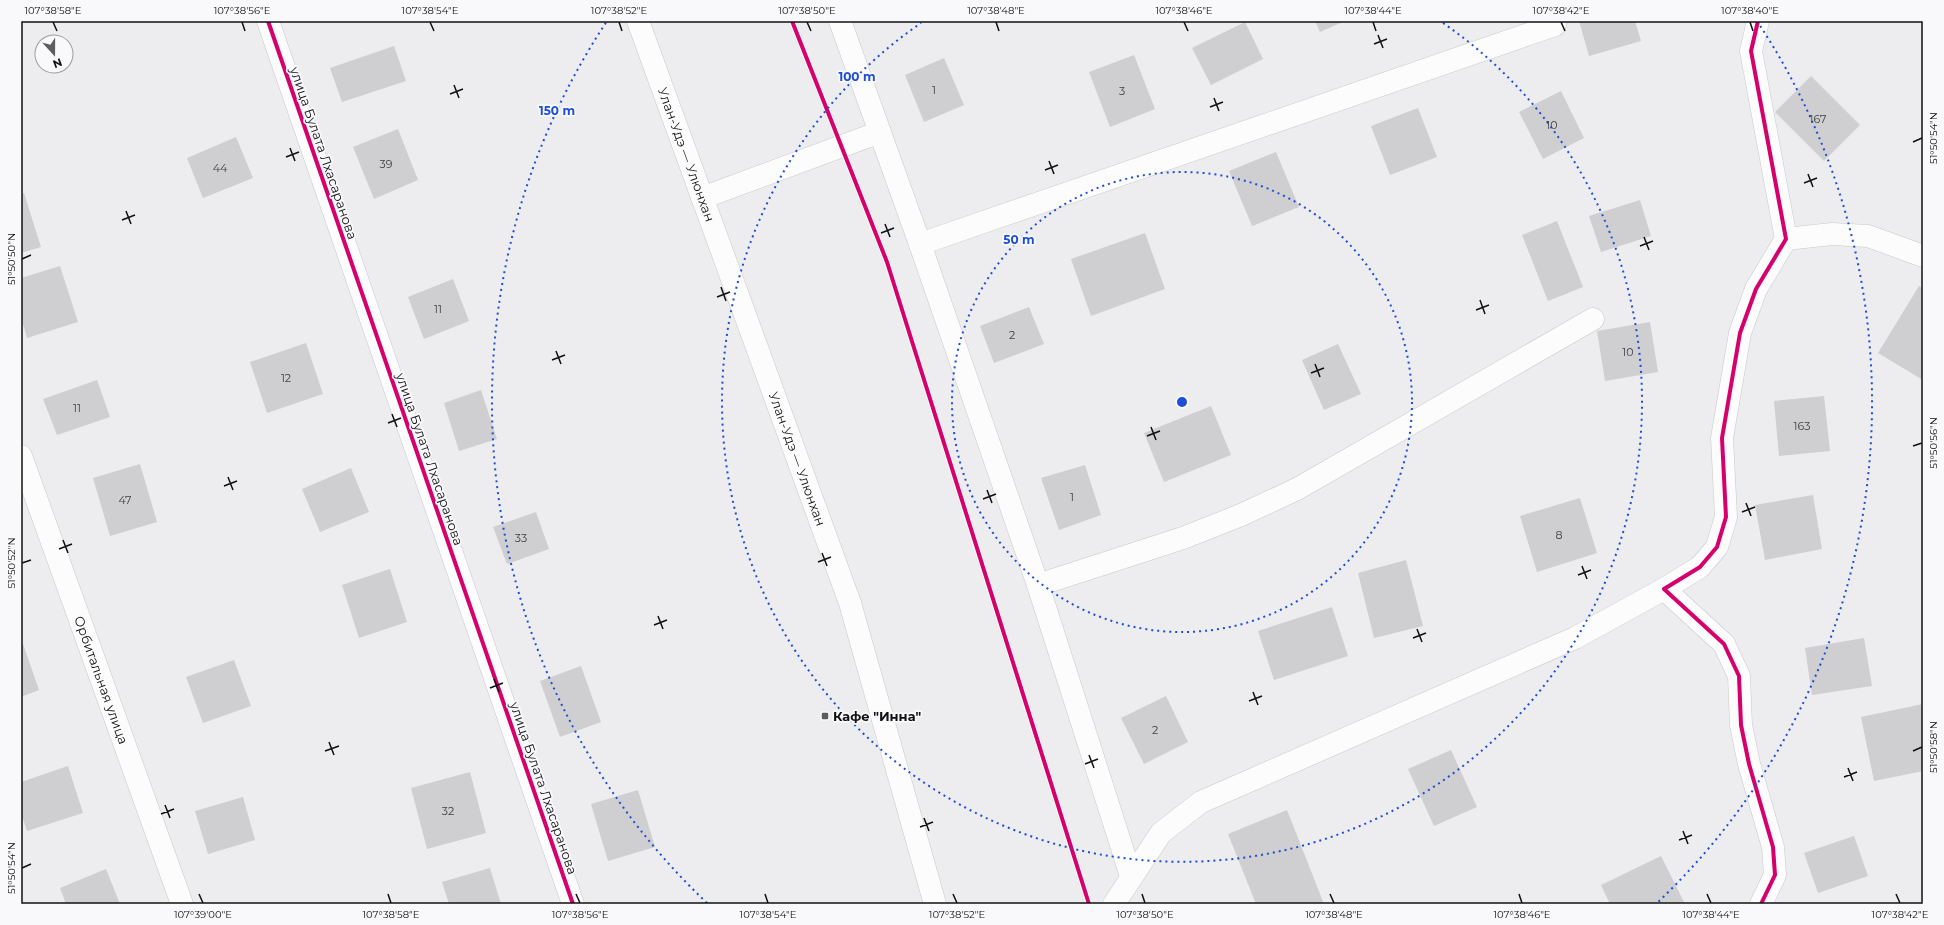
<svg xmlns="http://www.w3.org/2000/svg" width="1944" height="925" viewBox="0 0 1944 925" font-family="Montserrat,sans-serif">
  <rect width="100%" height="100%" fill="#edecee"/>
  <!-- building -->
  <path fill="#cfced0" d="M1315,21h30l-25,11z
    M1579,21h56l6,20 -52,15z
    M1245,22l18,37 -52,26 -19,-37z
    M394,46l12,35 -64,21 -12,-34z
    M1134,55l21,54 -45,18 -21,-55z
    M944,58l20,47 -40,17 -19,-47z
    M1811,76l49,49 -36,36 -49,-49z
    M1561,91l23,47 -41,21 -24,-47z
    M1418,108l19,49 -47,18 -19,-49z
    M398,129l20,51 -44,19 -21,-52z
    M236,137l17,41 -50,20 -16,-40z
    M1276,152l23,55 -47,19 -23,-55z
    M24,193l17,54 -20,6v-59z
    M1640,200l11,36 -50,16 -12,-36z
    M1557,221l26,66 -35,14 -26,-66z
    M1145,233l20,56 -74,27 -20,-57z
    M60,266l18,56 -51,16 -6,-21v-39z
    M453,279l16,42 -45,18 -16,-42z
    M1919,286l4,2v92l-45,-27z
    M1029,307l15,37 -50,19 -14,-37z
    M1650,322l8,50 -53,9 -8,-50z
    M306,343l17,51 -56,19 -17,-51z
    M1338,344l23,50 -37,16 -22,-50z
    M97,380l13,37 -53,18 -14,-36z
    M481,390l16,49 -38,12 -15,-48z
    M1824,396l6,55 -51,5 -5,-55z
    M1211,406l20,49 -67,27 -20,-49z
    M140,464l17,58 -47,14 -17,-58z
    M1085,465l16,50 -42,15 -18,-52z
    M351,468l18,44 -49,20 -18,-43z
    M1813,495l9,54 -57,11 -10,-55z
    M1580,498l17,55 -60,19 -17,-56z
    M536,512l13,37 -42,15 -14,-37z
    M1406,560l17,66 -49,12 -16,-65z
    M390,569l17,53 -48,16 -17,-53z
    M1332,607l16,49 -74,24 -16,-49z
    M1864,638l8,48 -60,9 -7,-47z
    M23,644l16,46 -18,7v-52z
    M234,660l17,46 -48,17 -17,-46z
    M581,666l20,56 -41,15 -20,-56z
    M1166,696l22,46 -44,22 -23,-46z
    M1923,704v67l-49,10 -13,-64z
    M1451,750l26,57 -43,19 -26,-57z
    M68,766l15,47 -56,18 -6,-18v-31z
    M470,772l16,61 -59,16 -16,-61z
    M638,790l17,57 -47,14 -17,-57z
    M243,797l12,43 -47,14 -13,-43z
    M1287,810l37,94h-68l-28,-70z
    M1854,836l14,40 -50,17 -14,-40z
    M1661,856l24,48h-75l-9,-19z
    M490,868l11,36h-52l-7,-22z
    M106,869l14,35h-54l-6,-16z"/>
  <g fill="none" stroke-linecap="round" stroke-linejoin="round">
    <defs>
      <g id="street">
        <path d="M268,21l305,883"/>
        <path d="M840,21l80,223 118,341 93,291"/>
        <path d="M1758,21l-7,30 35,188 -30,50 -16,44 -18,105 4,79 -9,30 -17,20 -36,22 60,55 15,32 2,49 8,39 24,83 2,28 -14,29"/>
        <path d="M702,198l178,-66"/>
        <path d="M1786,239l46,-5 36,2 55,20"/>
        <path d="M920,244l635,-219"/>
        <path id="s1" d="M21,456l161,448"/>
        <path d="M1038,585l145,-47 58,-23 56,-26 296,-170"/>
        <path d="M1114,904l47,-71 40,-31 374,-164 89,-49"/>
      </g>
      <g id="primary">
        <path id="s2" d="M638,21l212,582 85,301"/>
      </g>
    </defs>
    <!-- street casing -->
    <use href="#street" stroke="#c9c8ca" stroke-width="23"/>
    <!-- primary casing -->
    <use href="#primary" stroke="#c9c8ca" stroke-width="23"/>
    <!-- street -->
    <use href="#street" stroke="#fcfcfc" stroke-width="22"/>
    <!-- primary -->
    <use href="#primary" stroke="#fcfcfc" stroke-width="22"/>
    <defs>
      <path id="cycleway" d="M268,21l305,883
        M792,21l95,241 202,642
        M1758,21l-7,30 35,188 -30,50 -16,44 -18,105 4,79 -9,30 -17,20 -36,22 60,55 15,32 2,49 8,39 24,83 2,28 -14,29"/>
    </defs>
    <!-- cycleway casing -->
    <use href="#cycleway" stroke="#f9f9fc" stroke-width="6"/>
    <!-- cycleway -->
    <use href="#cycleway" stroke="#d6006c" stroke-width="4"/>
  </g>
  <!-- ticks -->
  <path fill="none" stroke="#101011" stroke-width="1.5" d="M53,22l4,9M242,22l3,9M430,22l4,9M619,22l3,9M807,22l4,9M996,22l3,9M1184,22l4,9M1373,22l3,9M1561,22l4,9M1750,22l3,9M1378,35l5,13M1374,44l13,-5M454,85l5,13M450,94l13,-5M1214,98l5,13M1210,107l13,-5M1913,142l9,-4M290,148l5,13M286,157l13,-5M1049,161l5,13M1045,170l13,-5M1808,174l5,13M1804,183l13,-5M126,211l5,13M122,220l13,-5M885,224l5,13M881,233l13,-5M1644,237l5,13M1640,246l13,-5M22,259l9,-4M721,287l5,14M717,297l13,-5M1480,300l5,14M1476,310l13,-5M556,351l5,13M552,360l13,-5M1315,364l5,13M1311,373l13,-5M392,414l5,13M388,423l13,-5M1151,427l5,13M1147,436l13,-5M1913,446l9,-3M228,477l5,13M224,486l13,-5M987,490l5,13M983,499l13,-5M1746,503l5,13M1742,512l13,-5M63,540l5,13M59,549l13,-5M822,553l5,13M818,562l13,-5M22,563l9,-3M1582,566l5,13M1578,575l13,-5M658,616l5,13M654,625l13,-5M1417,629l5,13M1413,638l13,-5M494,679l5,13M490,688l13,-5M1253,692l5,13M1249,701l13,-5M329,742l5,13M325,751l14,-5M1913,751l9,-4M1089,755l5,13M1085,764l13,-5M1848,768l5,13M1844,777l13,-5M165,805l5,13M161,814l13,-5M924,818l5,13M920,827l13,-5M1683,831l5,13M1679,840l13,-5M22,868l9,-4M199,894l4,9M388,894l3,9M576,894l4,9M765,894l3,9M953,894l4,9M1142,894l3,9M1330,894l4,9M1519,894l3,9M1707,894l4,9M1896,894l4,9"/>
  <!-- distance rings -->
  <g fill="none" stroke="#1d4ed8" stroke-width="2" stroke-dasharray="2 4">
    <circle cx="1182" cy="402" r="230"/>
    <path d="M1443 23A460 460 0 1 1 921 23"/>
    <path d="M707 903A690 690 0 0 1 607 21M1757 21A690 690 0 0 1 1657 903"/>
  </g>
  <!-- markers -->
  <rect fill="#5d5d5e" stroke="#f9f9fc" stroke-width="1.5" x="821" y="712" width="8" height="8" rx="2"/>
  <g text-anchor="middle" stroke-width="3.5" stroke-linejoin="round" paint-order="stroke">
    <!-- number labels -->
    <g font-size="11" fill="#404041">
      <text x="934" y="94">1</text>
      <text x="1122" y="95">3</text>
      <text x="1818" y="123">167</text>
      <text x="1552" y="129">10</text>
      <text x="386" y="168">39</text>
      <text x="220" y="172">44</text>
      <text x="438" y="313">11</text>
      <text x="1012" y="339">2</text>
      <text x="1628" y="356">10</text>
      <text x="286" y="382">12</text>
      <text x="77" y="412">11</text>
      <text x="1802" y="430">163</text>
      <text x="1072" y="501">1</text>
      <text x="125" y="504">47</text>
      <text x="1559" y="539">8</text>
      <text x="521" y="542">33</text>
      <text x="1155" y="734">2</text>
      <text x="448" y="815">32</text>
    </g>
    <!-- street labels -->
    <g font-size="13" fill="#101011" stroke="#f9f9fc">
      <text transform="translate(324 153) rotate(71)" y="5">улица Булата Лхасаранова</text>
      <text dy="5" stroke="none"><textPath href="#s2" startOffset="142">Улан-Удэ — Улюнхан</textPath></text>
      <text transform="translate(430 459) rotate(71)" y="5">улица Булата Лхасаранова</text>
      <text dy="5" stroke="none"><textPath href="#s2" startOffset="466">Улан-Удэ — Улюнхан</textPath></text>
      <text dy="5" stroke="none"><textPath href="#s1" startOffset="238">Орбитальная улица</textPath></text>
      <text transform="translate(544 788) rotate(71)" y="5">улица Булата Лхасаранова</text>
    </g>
    <!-- poi labels -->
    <g font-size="13" font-weight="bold" fill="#101011" stroke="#f9f9fc" text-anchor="start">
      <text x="833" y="721">Кафе "Инна"</text>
    </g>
  </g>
  <circle cx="1182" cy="402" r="6" fill="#1d4ed8" stroke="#f9f9fc" stroke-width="2"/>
  <g font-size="12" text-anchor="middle" font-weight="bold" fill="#1d4ed8" stroke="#f9f9fc" stroke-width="3.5" stroke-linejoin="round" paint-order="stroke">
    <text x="857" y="81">100 m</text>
    <text x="557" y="115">150 m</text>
    <text x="1019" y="244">50 m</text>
  </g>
  <!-- border -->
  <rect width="1944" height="925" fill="none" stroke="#f9f9fc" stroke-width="44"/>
  <!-- north arrow -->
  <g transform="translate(54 54) rotate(159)"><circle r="19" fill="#f9f9fc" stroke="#9c9c9e"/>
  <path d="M0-3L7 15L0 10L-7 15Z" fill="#5d5d5e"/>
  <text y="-6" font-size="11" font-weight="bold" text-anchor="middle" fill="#101011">N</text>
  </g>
  <rect x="22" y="22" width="1900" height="881" fill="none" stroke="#101011" stroke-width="1.5"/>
  <g font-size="10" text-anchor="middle" fill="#101011">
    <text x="53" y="14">107°38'58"E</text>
    <text x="242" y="14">107°38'56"E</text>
    <text x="430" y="14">107°38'54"E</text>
    <text x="619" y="14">107°38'52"E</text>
    <text x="807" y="14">107°38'50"E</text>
    <text x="996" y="14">107°38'48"E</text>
    <text x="1184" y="14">107°38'46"E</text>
    <text x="1373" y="14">107°38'44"E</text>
    <text x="1561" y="14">107°38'42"E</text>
    <text x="1750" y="14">107°38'40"E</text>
    <text transform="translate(1933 138) rotate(-90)" y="4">51°50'54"N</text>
    <text transform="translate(11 259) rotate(-90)" y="4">51°50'50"N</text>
    <text transform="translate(1933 443) rotate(-90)" y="4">51°50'56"N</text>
    <text transform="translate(11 563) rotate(-90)" y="4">51°50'52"N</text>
    <text transform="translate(1933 747) rotate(-90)" y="4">51°50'58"N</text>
    <text transform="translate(11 868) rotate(-90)" y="4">51°50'54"N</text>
    <text x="203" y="918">107°39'00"E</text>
    <text x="391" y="918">107°38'58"E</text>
    <text x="580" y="918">107°38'56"E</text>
    <text x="768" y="918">107°38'54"E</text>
    <text x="957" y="918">107°38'52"E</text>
    <text x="1145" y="918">107°38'50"E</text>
    <text x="1334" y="918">107°38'48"E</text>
    <text x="1522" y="918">107°38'46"E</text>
    <text x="1711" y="918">107°38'44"E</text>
    <text x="1900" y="918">107°38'42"E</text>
  </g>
</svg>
